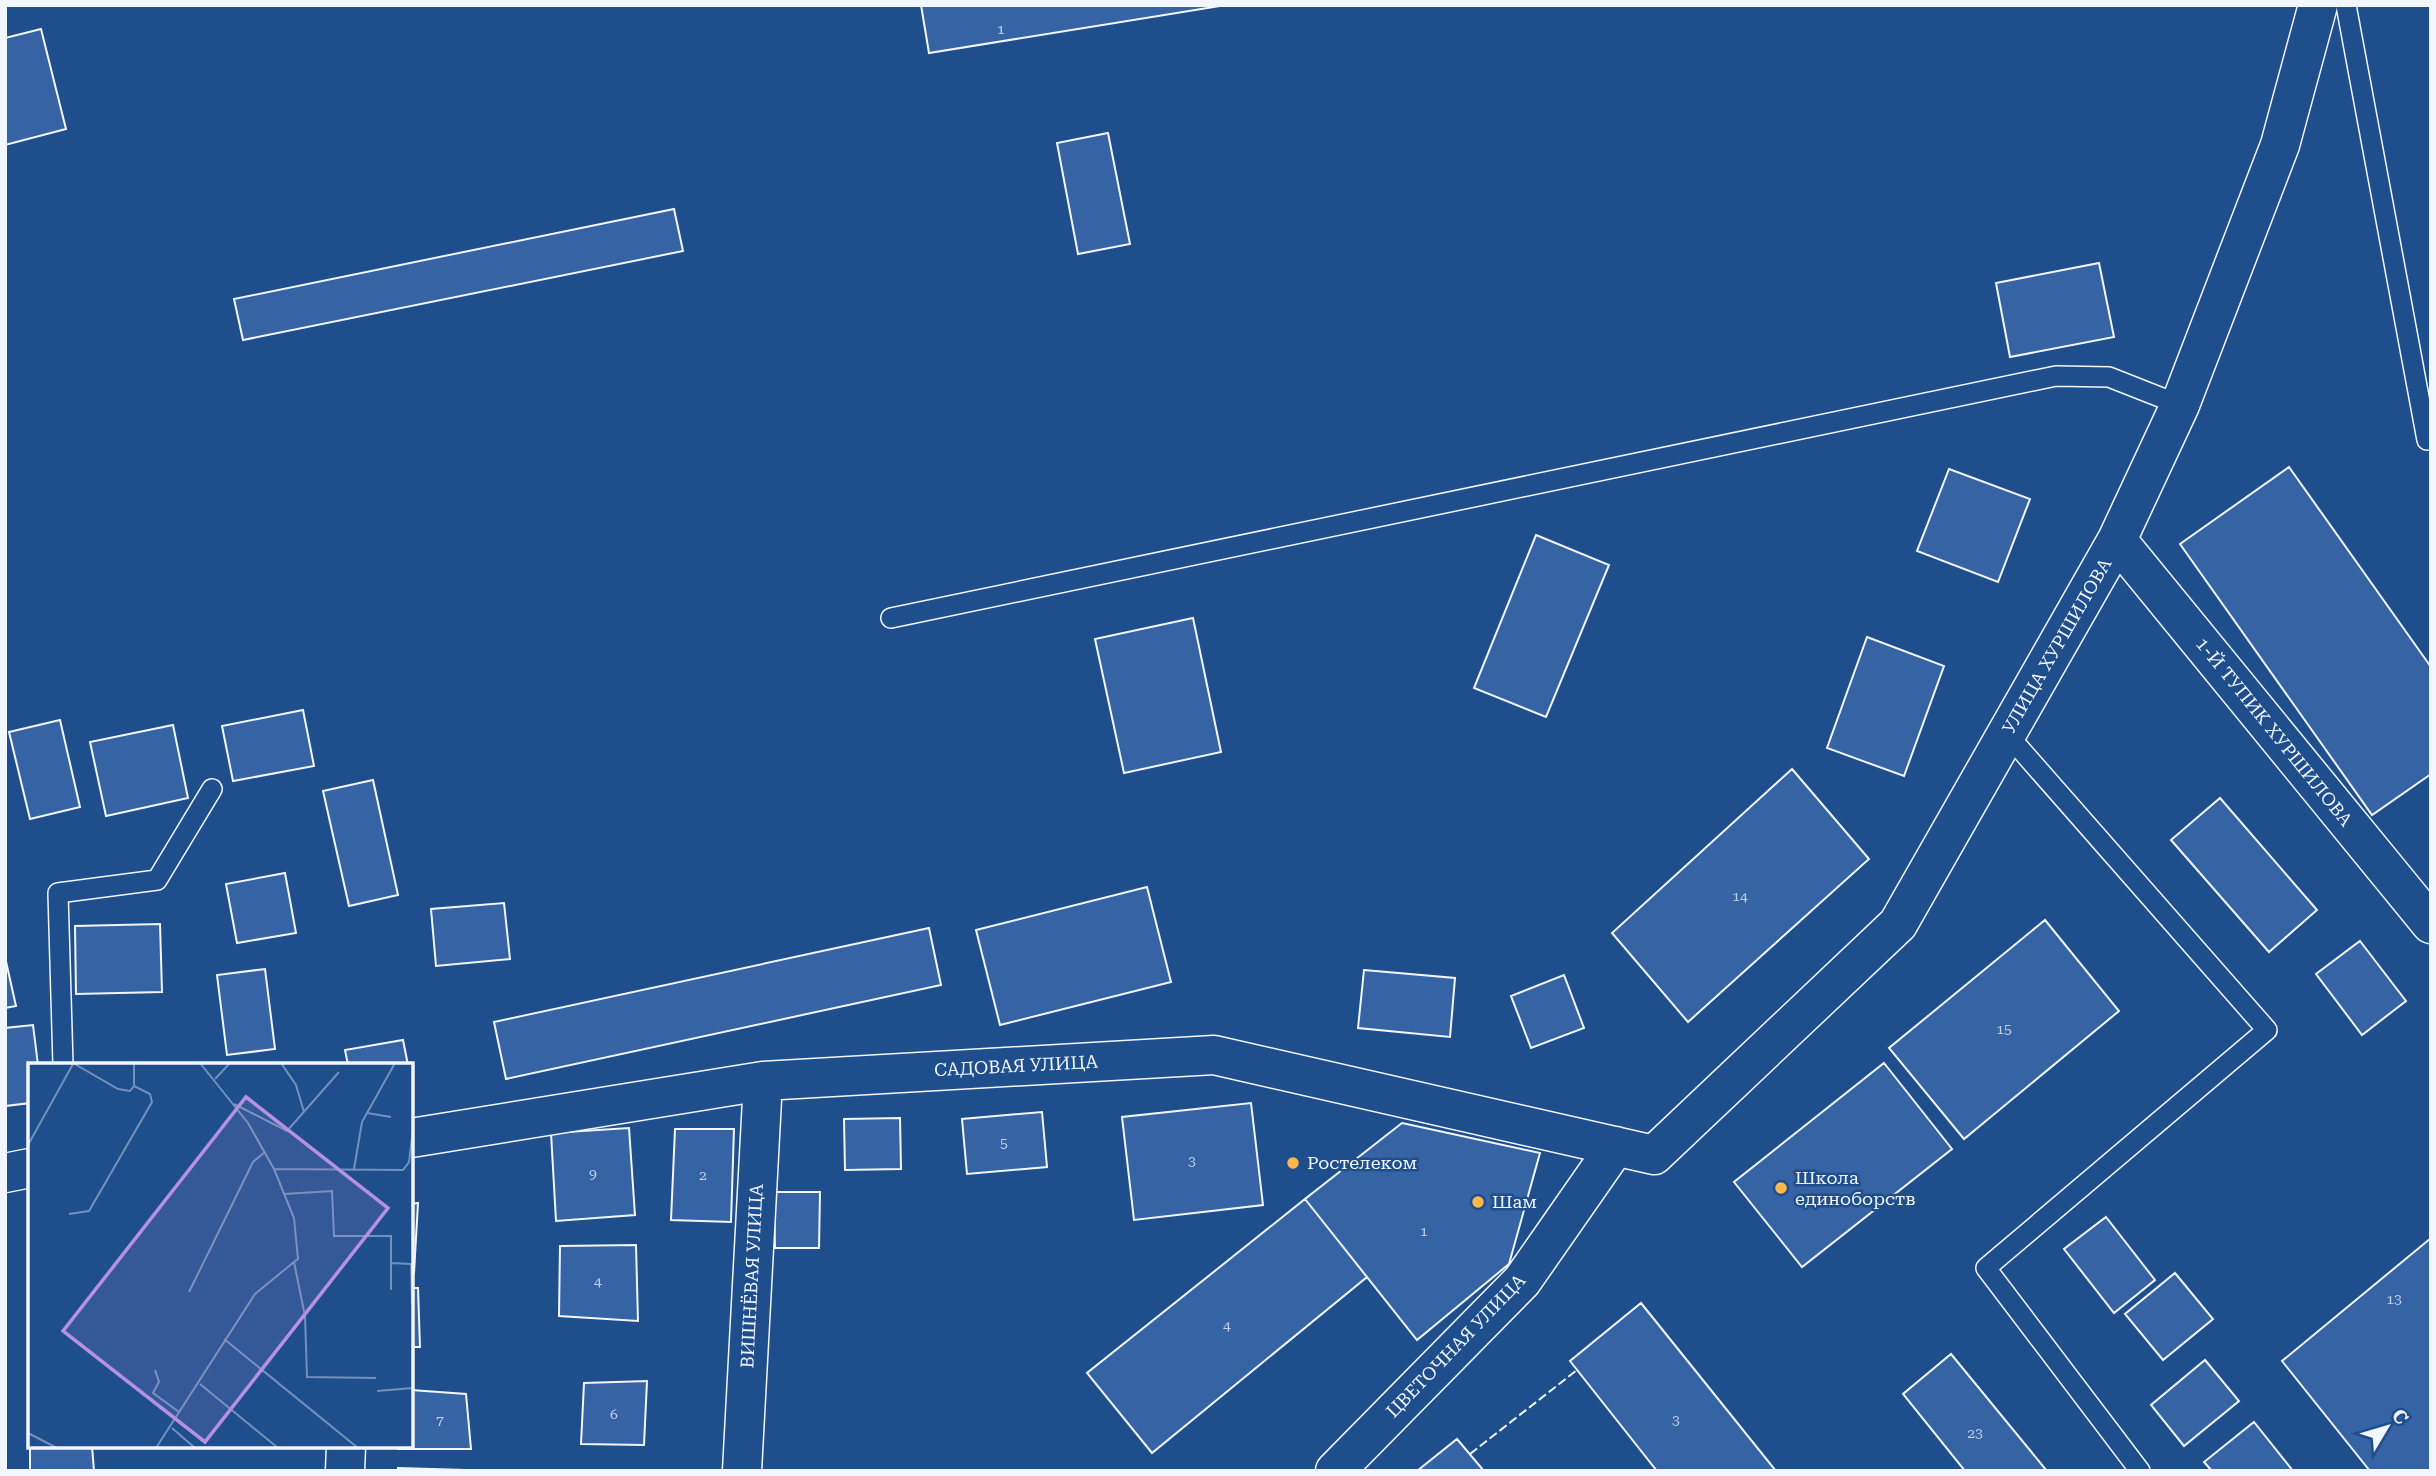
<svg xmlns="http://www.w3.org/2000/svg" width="2436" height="1476" viewBox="0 0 2436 1476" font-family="'Roboto Serif',serif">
  <rect width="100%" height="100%" fill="#1f4e8c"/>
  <!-- building -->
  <path fill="#3563a3" stroke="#f2f6ff" stroke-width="2" d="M921,5h305l-297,48z
    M41,29l25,100 -61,16v-107z
    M1108,133l22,111 -52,10 -21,-111z
    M674,209l9,42 -440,89 -9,-41z
    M2099,263l15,74 -104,20 -14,-74z
    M2289,467l142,200v107l-59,41 -192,-271z
    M1949,469l81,30 -32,83 -81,-31z
    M1536,535l73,30 -63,152 -72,-29z
    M1193,618l28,134 -97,21 -29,-134z
    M1867,637l77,29 -40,110 -77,-28z
    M303,710l11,56 -81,15 -11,-55z
    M60,720l20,87 -50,12 -21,-87z
    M173,725l15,73 -82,18 -16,-74z
    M1792,769l77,90 -181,163 -76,-89z
    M373,780l25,115 -49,11 -26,-115z
    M2220,798l97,112 -48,42 -98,-112z
    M285,873l11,60 -59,10 -11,-59z
    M1147,887l24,95 -171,43 -24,-95z
    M504,903l6,56 -74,7 -5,-57z
    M2045,920l74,91 -155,128 -75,-91z
    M160,924l2,68 -86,2 -1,-68z
    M929,928l12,57 -435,94 -12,-57z
    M2360,941l46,60 -44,34 -46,-61z
    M5,957l11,49 -11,2z
    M265,969l10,80 -48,6 -10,-80z
    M1364,970l91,8 -5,59 -92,-9z
    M1564,975l20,53 -53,20 -20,-52z
    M33,1025l5,40h-8v38l-25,3v-78z
    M403,1040l5,25h-60l-3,-15z
    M1884,1063l68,86 -150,118 -68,-85z
    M1251,1103l12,102 -129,15 -12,-103z
    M1042,1112l5,55 -80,7 -5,-55z
    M900,1118l1,51 -56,1 -1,-51z
    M1402,1123l138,30 -31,111 -92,76 -112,-141z
    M629,1128l6,87 -79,6 -5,-88z
    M675,1129h59l-3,93 -60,-2z
    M774,1192h46l-1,56h-44z
    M1305,1199l62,78 -215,176 -65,-80z
    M418,1203l-4,70h-3v-69z
    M2106,1217l49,63 -41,33 -50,-64z
    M2431,1238v233h-61l-88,-110z
    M636,1245l2,76 -79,-5 1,-70z
    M2175,1273l38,46 -50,41 -38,-46z
    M411,1288h7l2,59h-9z
    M1641,1303l135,168h-119l-87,-110z
    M1951,1354l96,117h-82l-62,-77z
    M2205,1360l34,41 -55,45 -33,-41z
    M647,1381l-3,64 -63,-1 3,-61z
    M411,1390l55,4 5,55h-73v-3h13z
    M2254,1422l39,49h-81l-8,-9z
    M1457,1439l27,32h-67z
    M30,1446h62l2,25h-64z
    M398,1468l67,2v1h-67z"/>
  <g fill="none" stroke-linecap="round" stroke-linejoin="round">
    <defs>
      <path id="service" d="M2346,5l81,435h4
        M891,618l1165,-242 53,1 71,28
        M2007,734l260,296 -281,238 154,203
        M63,1065l-5,-172 99,-13 55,-91"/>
      <path id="minor" d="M2117,540l314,384
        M411,1138l352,-57 451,-26 440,100 244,-231 219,-384 63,-135 100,-260 38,-140
        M5,1173l25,-5
        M345,1471l1,-25
        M742,1471l21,-390
        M1335,1471l187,-190 94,-135"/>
    </defs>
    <!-- service casing -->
    <use href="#service" stroke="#f2f6ff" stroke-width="22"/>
    <!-- minor casing -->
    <use href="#minor" stroke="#f2f6ff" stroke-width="41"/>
    <!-- service -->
    <use href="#service" stroke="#1f4e8c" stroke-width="19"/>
    <!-- minor -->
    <use href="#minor" stroke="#1f4e8c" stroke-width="38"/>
    <!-- fence -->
    <path stroke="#f2f6ff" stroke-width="2" stroke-dasharray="9 3.5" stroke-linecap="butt" d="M1470,1454l107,-84"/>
  </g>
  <!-- markers -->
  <g fill="#ffb74d" stroke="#1f4e8c" stroke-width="2.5">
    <circle cx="1293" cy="1163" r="7"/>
    <circle cx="1781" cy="1188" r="7"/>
    <circle cx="1478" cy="1202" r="7"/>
  </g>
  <g text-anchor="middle" stroke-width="5" stroke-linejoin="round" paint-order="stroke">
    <!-- number labels -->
    <g font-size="14" fill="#c3d1e8">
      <text x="1001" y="34">1</text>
      <text x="1740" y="901">14</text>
      <text x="2004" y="1034">15</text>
      <text x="1004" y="1148">5</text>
      <text x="1192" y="1166">3</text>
      <text x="593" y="1179">9</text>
      <text x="703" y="1180">2</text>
      <text x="1424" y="1236">1</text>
      <text x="598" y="1286">4</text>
      <text x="2394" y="1304">13</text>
      <text x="1227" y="1330">4</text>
      <text x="614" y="1419">6</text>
      <text x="440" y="1425">7</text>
      <text x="1676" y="1425">3</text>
      <text x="1975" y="1438">23</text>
    </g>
    <!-- street labels -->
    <g font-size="18" fill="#f2f6ff" stroke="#1f4e8c">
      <text transform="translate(2057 646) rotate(-60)" y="6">УЛИЦА ХУРШИЛОВА</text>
      <text transform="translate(2274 732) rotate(51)" y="6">1-Й ТУПИК ХУРШИЛОВА</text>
      <text transform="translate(1016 1066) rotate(-3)" y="6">САДОВАЯ УЛИЦА</text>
      <text transform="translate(752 1276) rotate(-87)" y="6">ВИШНЁВАЯ УЛИЦА</text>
      <text transform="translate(1456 1346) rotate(-46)" y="6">ЦВЕТОЧНАЯ УЛИЦА</text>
    </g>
    <!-- poi labels -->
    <g font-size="18" fill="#f2f6ff" stroke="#1f4e8c" text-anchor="start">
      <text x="1307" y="1169">Ростелеком</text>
      <text x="1795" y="1184">Школа<tspan x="1795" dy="21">единоборств</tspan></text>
      <text x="1492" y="1208">Шам</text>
    </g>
  </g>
  <!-- overview -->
  <g transform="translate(28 1063)">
    <rect width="385" height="385" fill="#1f4e8c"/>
    <path fill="none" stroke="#7391ba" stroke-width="2" d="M45,0l45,26 12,2 4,-5M172,0l48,60 26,46 20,49 4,41 -4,3M253,0l15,22 8,27M187,16l15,-16M106,23v-23M206,41l53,27 52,-59M339,50l24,4M0,82l45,-81M246,106l129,1 6,-8 4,-33M326,106l8,-47 33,-59M256,131l48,-3 2,45h57v54M41,151l20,-3 63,-109 -2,-8 -16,-8M266,199l11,54 2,61 69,1M363,200l20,1 1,40M161,229l64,-130 12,-10M196,276l134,109M127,307l4,12 -6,11 26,19M172,321l78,64M349,328l36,-3M144,365l23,20M0,370l29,15M128,385l99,-154 39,-32"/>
    <path fill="#b691df" fill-opacity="0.15" stroke="#b691df" stroke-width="3.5" d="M218,34l142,111 -183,234 -142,-111z"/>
    <rect width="385" height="385" fill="none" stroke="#f2f6ff" stroke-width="3.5"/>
  </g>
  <!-- border -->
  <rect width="2436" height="1476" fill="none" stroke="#f2f6ff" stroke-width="14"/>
  <!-- north arrow -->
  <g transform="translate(2387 1427) rotate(52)" stroke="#1f4e8c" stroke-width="5" paint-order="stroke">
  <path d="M0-5L12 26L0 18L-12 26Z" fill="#f2f6ff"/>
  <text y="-10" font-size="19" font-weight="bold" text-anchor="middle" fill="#f2f6ff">С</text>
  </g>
</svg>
